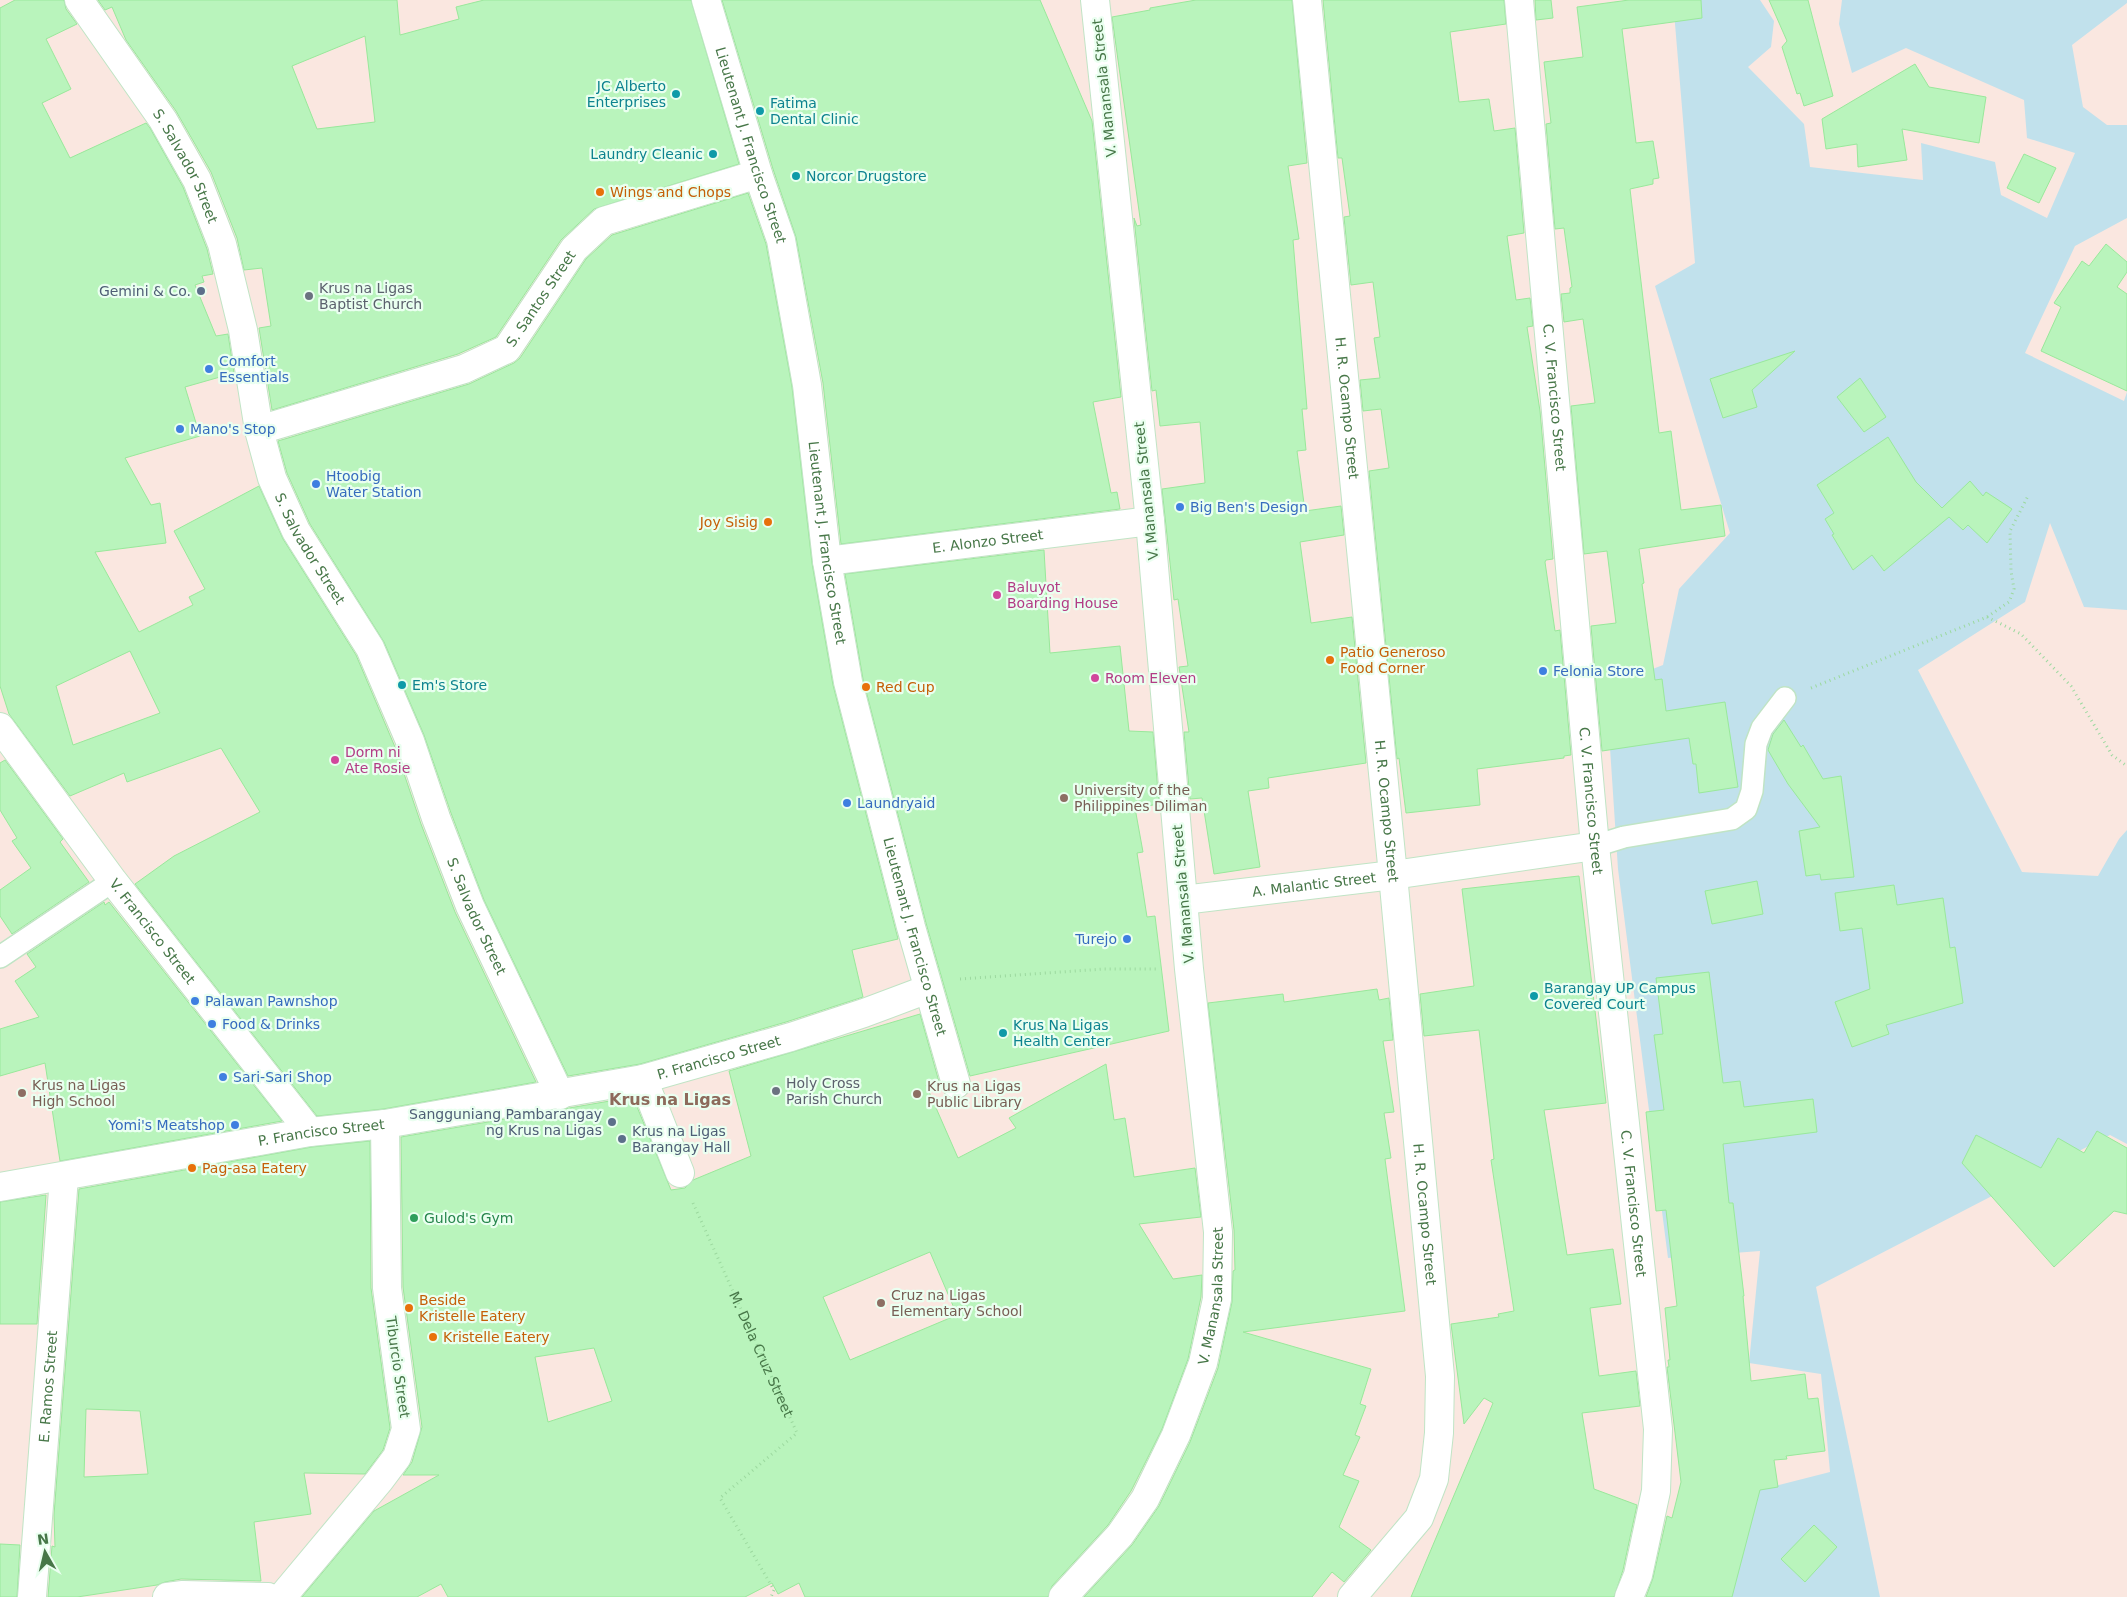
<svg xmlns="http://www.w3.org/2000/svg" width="2127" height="1597" viewBox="0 0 2127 1597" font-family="'DejaVu Sans',sans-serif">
  <rect width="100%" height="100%" fill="#e3fdea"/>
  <!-- education -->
  <path fill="#fae7e0" d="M0,0h2127v1597h-2127z"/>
  <!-- green -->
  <path fill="#c1e1ec" d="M1673,0h87l14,21 -3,26 -23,20 56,57 6,43 113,13 -2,-37 74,19 6,33 46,23 28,-65 -48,-15 -3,-38 -118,-52 -54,25 -13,-49 3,-24h285v3l-55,42 11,62 24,18h20v93l-52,28 -50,107 99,48 3,-9v218l-43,-3 -34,-84 -25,79 -107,68 104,202 76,4 21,-37 8,-9v314l-17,-9 -294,152 64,310h-152l31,-107 71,-18 -9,-98 -72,-11 11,-112 -92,7 -50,-389 -12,-182 57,-22 16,-76 51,-56 -75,-247 40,-23z"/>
  <!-- building -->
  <path fill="#b9f4bc" stroke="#99e89b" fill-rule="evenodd" d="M15,0h49l2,9 11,15 -31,15 25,50 -29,14 28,55 76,-35 4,5 33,59 24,62 6,25 -11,2 2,6 -9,3 21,51 12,-2 6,39 -49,14 15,49 -75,22 26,47 9,-2 6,40 -71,9 44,80 54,-27 -4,-8 16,-8 -31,-58 85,-45 24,53 73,116 39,92 26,77 34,88 81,170 -153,27 -66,7 -182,-232 39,-28 86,-44 -39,-64 -94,34 -3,-9 -54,23 -61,-82 -9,-28v-678zM130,651l30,62 -87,32 -17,-59z
    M98,0h299l3,35 59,-16 -3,-12 28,-7h207l48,164 -145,45 -33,31 -65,97 -38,17 -186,56 -13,-82 12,-2 -9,-58 -18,2 -7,-32 -26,-66 -35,-61 -50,-71 -14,-33 -7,3zM365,36l10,86 -58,7 -25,-63z
    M722,0h318l52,121 29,276 -28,5 18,91 6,-1 3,17 -279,35 -18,-161 -27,-146 -23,-68z
    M1196,0h96l15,163 -19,3 11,73 -6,1 14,169h-5l4,41 -9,1 8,60 36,-5 3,29 -44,7 11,81 41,-6 14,146 -98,15 1,10 -21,3 12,76 -46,7 -12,-76 -12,1 -6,-67h5l-10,-65 9,-1 -10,-67 -4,1 -12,-111 43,-6 -5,-61 -40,4 -4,-36 -4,1 -18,-173 3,8 4,-1 -29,-208 38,-7v-2z
    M1323,0h181l2,24 -56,8 9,70 30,-3 5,32 21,-3 9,105 -17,3 9,64 14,-2 3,28 -6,1 13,84 13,148 -7,1 -1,2 10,69 5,-1 11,125 -7,1v2l-87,11 3,36 -74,8 -7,-55 -2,1 -28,-288 20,-3 -8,-59 -18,2 -3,-31 20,-2 -6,-40 6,-1 -7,-55 -22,3 -7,-68 6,-1 -8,-58h-4z
    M1535,0h16l2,18 -17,2z
    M1629,0h72l1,18 -80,11 14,114 17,-2 6,37 -6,1v5l-23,5 29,244 12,-2 10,79 40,-5 4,31 -86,13 5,34 -2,1 13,96 7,-1 4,32 59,-9 13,85 -39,6 -3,-29h-3l-4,-26 -87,13 -11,-125 25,-3 -9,-72 -23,3 -13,-148 24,-3 -12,-84 -19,3 -3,-28 9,-1v-5l2,-1 -8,-59 -9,1 -9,-105 5,-1 -7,-61 39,-5 -6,-50z
    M1769,0h39l25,96 -29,10 -4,-13 -3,1 -15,-47 5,-6z
    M1915,64l14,23 57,10 -7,46 -77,-14 5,31 -49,7 -1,-23 -31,5 -4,-30z
    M2024,154l32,14 -17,35 -32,-15z
    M748,193l18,51 26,143 20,176 21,122 65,254 -46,11 11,47 -77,25 -146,42 -72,12 -84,-176 -33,-87 -27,-78 -40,-93 -74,-118 -23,-51 -9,-32 191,-57 45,-21 6,-5 66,-99 26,-24z
    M2106,244l21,18v10l-10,15 10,7v97l-86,-40 20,-44 -7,-4 28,-42 7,5z
    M1795,351l-43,39 5,17 -34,11 -13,-39z
    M1860,378l26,39 -22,15 -27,-35z
    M1888,437l28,45 26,26 28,-27 13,15 3,-4 26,17 -25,34 -19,-18 -5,5 -14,-13 -65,54 -12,-16 -19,15 -21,-35 2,-1 -9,-15 9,-6 -17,-28z
    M1044,550l6,103 70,-7 9,85 24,1 6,72 -24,4 8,44 -6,1 10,64 8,-1 14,115 -199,45 -44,-153 -63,-244 -18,-105z
    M1784,720l17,27 2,-2 20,34 18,-3 13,101 -33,3 -1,-6 -14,2 -7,-45 21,-4 -32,-43 -20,-34 5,-16z
    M5,760l58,79 -3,3 29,40 -77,52 -12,-18v-26l31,-22 -19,-27 5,-3 -17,-28v-47z
    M1579,876l27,227 -62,7 23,145 46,-6 8,55 -31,4 9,68 37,-5 4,35 -58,7 12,76 43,16 -14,65 -9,27h-203l82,-194 -9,-5 -20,26 -13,-100 48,-7 -1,-3 16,-3 -23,-151 3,-1 -15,-129 -55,6 -4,-42 54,-8 -12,-97z
    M1757,881l6,33 -51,10 -7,-33z
    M1894,885l3,20 46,-7 7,50 5,-1 8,56 -77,22 3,9 -37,13 -17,-45 35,-13 -8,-61 -22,3 -5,-38z
    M104,902l1,3 4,-3 173,219 -222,40 -15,-98 -45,13v-47l39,-12 -24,-36 21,-14 -9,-13z
    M1709,972l14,111 17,-2 4,26 69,-8 4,33 -94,12 6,59h4l11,93h-1l8,85 54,-7 3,25 10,-1 7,53 -39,5 1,3 -13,1 4,27 -18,3 -28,107h-86l7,-19 14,-62 5,2 9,-36 -14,-115h2l-1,-7h2l-5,-52 12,-2 -11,-96 -10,1 -10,-99 18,-2 -10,-75 9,-1 -7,-56z
    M1377,989l2,11 10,-2 4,42 -10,1 11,71 -10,1 7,45 -6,1 20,152 -162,21 128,37 -11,35 6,2 -11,29 5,2 -17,38 16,6 -20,46 32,23 -27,32 -12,-10 -20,25h-228l48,-52 27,-39 31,-64 28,-74 14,-66 1,-31 2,-1 -1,-40 -26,-227 75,-9 1,8z
    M920,1014l19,68 -13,3 32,73 58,-30 -7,-10 97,-54 8,56 11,-2 9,59 61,-9 6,49 -62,7 34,55 29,-4 -1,22 -13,62 -26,70 -31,62 -23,34 -56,61 -4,11h-243l-6,-14 -21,11 -6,-11 -27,14h-297l-7,-13 -24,13h-115l72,-86 65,-36h-36l9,-13 10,-35 -19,-140 -2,-150 232,-40 38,93 14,-2 8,-8 58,-24 -22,-85zM930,1252l27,63 -107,45 -27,-63zM594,1348l18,53 -64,21 -13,-65z
    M2097,1131l30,17v66l-13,-3 -60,56 -92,-104 14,-28 65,33 17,-30 26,15z
    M370,1141l1,147 19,140 -7,22 -18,24 -61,-1 7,41 -57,8 7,59 -80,-2 -16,3 -8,3 -80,12h-29l4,-51 3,1 -1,-32 25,-326 233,-42zM86,1409l54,2 8,63 -64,3z
    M46,1195l-9,129h-37v-122z
    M1814,1525l23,22 -32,35 -24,-23z
    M0,1544l20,1 -3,52h-17z"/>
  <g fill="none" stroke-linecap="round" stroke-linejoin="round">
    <defs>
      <path id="service" d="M1595,846l29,-9 108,-18 14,-10 6,-18 4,-47 6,-16 23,-30
        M0,957l113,-76"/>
      <path id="pedestrian" d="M643,1079l37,94"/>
      <g id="minor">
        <path id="s2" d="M79,0l84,120 34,60 25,64 21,86 16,100 13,48 24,53 74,117 40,93 26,77 34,88 90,189"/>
        <path id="s3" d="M706,0l52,174 23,66 26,145 20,176 21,121 63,245 45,157"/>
        <path id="s4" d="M1307,0l86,875 47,501 -1,57 -5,46 -15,39 -67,79"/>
        <path id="s5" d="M1519,0l76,846 63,583 -2,62 -18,84 -9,22"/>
        <path id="s6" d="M259,430l205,-61 43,-20 67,-100 30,-28 154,-47"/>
        <path id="s7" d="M827,561l323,-40"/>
        <path id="s8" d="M0,727l113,154 197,251"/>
        <path id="s9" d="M1183,900l210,-25 202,-29"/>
        <path id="s10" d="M0,1187l310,-55 75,-8 258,-45 148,-42 73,-24 64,-24"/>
        <path id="s11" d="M32,1597l32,-420"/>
        <path d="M167,1597l16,-2 85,2"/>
        <path d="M282,1597l97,-116 18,-24 9,-28 -19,-141 -2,-164"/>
        <path id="s12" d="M1063,1597l57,-62 25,-36 31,-64 27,-72 14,-64 1,-67 -29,-263 -39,-448 -55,-521"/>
      </g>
    </defs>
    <!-- service casing -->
    <use href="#service" stroke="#c0e4c5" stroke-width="24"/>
    <!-- pedestrian casing -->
    <use href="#pedestrian" stroke="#c0e4c5" stroke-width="30"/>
    <!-- minor casing -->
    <use href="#minor" stroke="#c0e4c5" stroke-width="30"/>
    <!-- path -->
    <g stroke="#9cd99f" stroke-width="3" stroke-dasharray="1 4" stroke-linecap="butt">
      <path d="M1987,617l34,17 50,52 41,69 15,11"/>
      <path d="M1811,688l176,-71 22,-15 5,-13 -3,-18 -1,-40 18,-35"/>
      <path d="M960,979l144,-10h52"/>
      <path id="s1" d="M693,1203l104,230 -77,65 54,92 -3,7"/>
    </g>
    <!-- service -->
    <use href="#service" stroke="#fff" stroke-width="21"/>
    <!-- pedestrian -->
    <use href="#pedestrian" stroke="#fff" stroke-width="28"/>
    <!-- minor -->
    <use href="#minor" stroke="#fff" stroke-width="28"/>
  </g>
  <!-- markers -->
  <g fill="#0f9aa8" stroke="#eafff0" stroke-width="2">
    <circle cx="676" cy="94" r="5"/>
    <circle cx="760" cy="111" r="5"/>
    <circle cx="713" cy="154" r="5"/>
    <circle cx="796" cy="176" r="5"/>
    <circle cx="402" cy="685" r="5"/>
    <circle cx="1534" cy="996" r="5"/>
    <circle cx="1003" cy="1033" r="5"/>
  </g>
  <g fill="#e8710a" stroke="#eafff0" stroke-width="2">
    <circle cx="600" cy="192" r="5"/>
    <circle cx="768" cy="522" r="5"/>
    <circle cx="1330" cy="660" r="5"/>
    <circle cx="866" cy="687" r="5"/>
    <circle cx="192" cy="1168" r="5"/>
    <circle cx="409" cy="1308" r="5"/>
    <circle cx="433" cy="1337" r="5"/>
  </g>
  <g fill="#5c6f8a" stroke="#eafff0" stroke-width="2">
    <circle cx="201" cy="291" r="5"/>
    <circle cx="612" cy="1122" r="5"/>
    <circle cx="622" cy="1139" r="5"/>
  </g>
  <g fill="#6b7280" stroke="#eafff0" stroke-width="2">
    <circle cx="309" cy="296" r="5"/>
    <circle cx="776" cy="1091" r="5"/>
  </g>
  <g fill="#3f7fe0" stroke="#eafff0" stroke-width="2">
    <circle cx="209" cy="369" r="5"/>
    <circle cx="180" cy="429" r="5"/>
    <circle cx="316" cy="484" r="5"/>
    <circle cx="1180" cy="507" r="5"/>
    <circle cx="1543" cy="671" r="5"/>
    <circle cx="847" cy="803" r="5"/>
    <circle cx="1127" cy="939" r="5"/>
    <circle cx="195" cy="1001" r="5"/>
    <circle cx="212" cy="1024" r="5"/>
    <circle cx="223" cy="1077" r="5"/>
    <circle cx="235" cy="1125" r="5"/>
  </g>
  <g fill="#d1479c" stroke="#eafff0" stroke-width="2">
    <circle cx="997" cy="595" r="5"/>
    <circle cx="1095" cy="678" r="5"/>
    <circle cx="335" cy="760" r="5"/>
  </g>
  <g fill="#8d6e63" stroke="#eafff0" stroke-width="2">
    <circle cx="1064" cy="798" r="5"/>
    <circle cx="22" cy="1093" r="5"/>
    <circle cx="917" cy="1094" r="5"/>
    <circle cx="881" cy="1303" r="5"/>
  </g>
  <circle fill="#2e9e5b" stroke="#eafff0" stroke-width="2" cx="414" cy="1218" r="5"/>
  <g text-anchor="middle" stroke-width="4.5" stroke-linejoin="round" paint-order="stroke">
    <!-- culture labels -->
    <g font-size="14" fill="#0d838f" stroke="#eafff0" text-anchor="start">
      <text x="666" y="91" text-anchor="end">JC Alberto<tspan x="666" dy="16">Enterprises</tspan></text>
      <text x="770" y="108">Fatima<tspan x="770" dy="16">Dental Clinic</tspan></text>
      <text x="703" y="159" text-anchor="end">Laundry Cleanic</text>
      <text x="806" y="181">Norcor Drugstore</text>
      <text x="412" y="690">Em's Store</text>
      <text x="1544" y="993">Barangay UP Campus<tspan x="1544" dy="16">Covered Court</tspan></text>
      <text x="1013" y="1030">Krus Na Ligas<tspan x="1013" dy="16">Health Center</tspan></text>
    </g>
    <!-- street labels -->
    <g font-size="14" fill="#477748" stroke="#eafff0">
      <text transform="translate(1104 88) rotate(-96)" y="5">V. Manansala Street</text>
      <text dy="5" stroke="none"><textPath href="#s3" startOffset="152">Lieutenant J. Francisco Street</textPath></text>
      <text dy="5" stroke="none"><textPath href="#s2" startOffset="198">S. Salvador Street</textPath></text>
      <text dy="5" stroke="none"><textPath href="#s6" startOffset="322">S. Santos Street</textPath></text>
      <text dy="5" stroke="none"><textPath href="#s5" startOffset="399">C. V. Francisco Street</textPath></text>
      <text dy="5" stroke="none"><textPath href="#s4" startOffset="410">H. R. Ocampo Street</textPath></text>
      <text transform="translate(1146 491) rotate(-96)" y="5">V. Manansala Street</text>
      <text dy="5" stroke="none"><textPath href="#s7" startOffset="162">E. Alonzo Street</textPath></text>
      <text dy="5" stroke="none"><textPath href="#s3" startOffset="558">Lieutenant J. Francisco Street</textPath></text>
      <text dy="5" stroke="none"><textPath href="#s2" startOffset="604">S. Salvador Street</textPath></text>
      <text dy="5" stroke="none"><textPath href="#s5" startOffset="804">C. V. Francisco Street</textPath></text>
      <text dy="5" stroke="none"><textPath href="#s4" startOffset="815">H. R. Ocampo Street</textPath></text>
      <text dy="5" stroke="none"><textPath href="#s9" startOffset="132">A. Malantic Street</textPath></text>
      <text transform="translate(1183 894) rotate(-95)" y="5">V. Manansala Street</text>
      <text dy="5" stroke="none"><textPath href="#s2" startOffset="1009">S. Salvador Street</textPath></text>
      <text dy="5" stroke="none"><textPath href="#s8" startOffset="255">V. Francisco Street</textPath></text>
      <text dy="5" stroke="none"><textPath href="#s3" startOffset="962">Lieutenant J. Francisco Street</textPath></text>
      <text dy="5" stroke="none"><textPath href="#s10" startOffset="731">P. Francisco Street</textPath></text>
      <text dy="5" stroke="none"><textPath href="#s10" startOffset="326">P. Francisco Street</textPath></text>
      <text dy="5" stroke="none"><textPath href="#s5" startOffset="1209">C. V. Francisco Street</textPath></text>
      <text dy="5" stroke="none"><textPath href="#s4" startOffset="1220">H. R. Ocampo Street</textPath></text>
      <text dy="5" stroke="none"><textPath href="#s12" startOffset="344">V. Manansala Street</textPath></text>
      <text dy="5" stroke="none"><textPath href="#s1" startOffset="166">M. Dela Cruz Street</textPath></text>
      <text transform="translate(398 1367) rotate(82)" y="5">Tiburcio Street</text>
      <text dy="5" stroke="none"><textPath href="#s11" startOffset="211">E. Ramos Street</textPath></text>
    </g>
    <!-- food labels -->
    <g font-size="14" fill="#c56008" stroke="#eafff0" text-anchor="start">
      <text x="610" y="197">Wings and Chops</text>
      <text x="758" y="527" text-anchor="end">Joy Sisig</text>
      <text x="1340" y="657">Patio Generoso<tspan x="1340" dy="16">Food Corner</tspan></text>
      <text x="876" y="692">Red Cup</text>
      <text x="202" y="1173">Pag-asa Eatery</text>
      <text x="419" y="1305">Beside<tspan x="419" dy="16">Kristelle Eatery</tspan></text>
      <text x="443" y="1342">Kristelle Eatery</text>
    </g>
    <!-- worship labels -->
    <g font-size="14" fill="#5b616d" stroke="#eafff0" text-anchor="start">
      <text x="319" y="293">Krus na Ligas<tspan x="319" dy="16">Baptist Church</tspan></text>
      <text x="786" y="1088">Holy Cross<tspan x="786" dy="16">Parish Church</tspan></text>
    </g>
    <!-- service labels -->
    <g font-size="14" fill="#4e5e75" stroke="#eafff0" text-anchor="end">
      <text x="191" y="296">Gemini &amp; Co.</text>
      <text x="602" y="1119">Sangguniang Pambarangay<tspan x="602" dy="16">ng Krus na Ligas</tspan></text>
      <text x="632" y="1136" text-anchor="start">Krus na Ligas<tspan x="632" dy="16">Barangay Hall</tspan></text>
    </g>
    <!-- shop labels -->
    <g font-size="14" fill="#366cbe" stroke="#eafff0" text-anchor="start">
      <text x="219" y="366">Comfort<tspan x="219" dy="16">Essentials</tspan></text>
      <text x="190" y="434">Mano's Stop</text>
      <text x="326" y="481">Htoobig<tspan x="326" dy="16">Water Station</tspan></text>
      <text x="1190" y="512">Big Ben's Design</text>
      <text x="1553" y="676">Felonia Store</text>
      <text x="857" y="808">Laundryaid</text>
      <text x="1117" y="944" text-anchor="end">Turejo</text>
      <text x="205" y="1006">Palawan Pawnshop</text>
      <text x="222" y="1029">Food &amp; Drinks</text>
      <text x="233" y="1082">Sari-Sari Shop</text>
      <text x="225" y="1130" text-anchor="end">Yomi's Meatshop</text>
    </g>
    <!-- hotel labels -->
    <g font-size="14" fill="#b23c85" stroke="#eafff0" text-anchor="start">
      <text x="1007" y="592">Baluyot<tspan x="1007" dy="16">Boarding House</tspan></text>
      <text x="1105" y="683">Room Eleven</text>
      <text x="345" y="757">Dorm ni<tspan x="345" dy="16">Ate Rosie</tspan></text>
    </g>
    <!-- education labels -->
    <g font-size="14" fill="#785e54" stroke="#eafff0" text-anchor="start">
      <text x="1074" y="795">University of the<tspan x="1074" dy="16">Philippines Diliman</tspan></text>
      <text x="32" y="1090">Krus na Ligas<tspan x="32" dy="16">High School</tspan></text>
      <text x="927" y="1091">Krus na Ligas<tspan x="927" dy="16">Public Library</tspan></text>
      <text x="891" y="1300">Cruz na Ligas<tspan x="891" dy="16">Elementary School</tspan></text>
    </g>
    <!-- leisure labels -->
    <g font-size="14" fill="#27864d" stroke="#eafff0" text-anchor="start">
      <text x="424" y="1223">Gulod's Gym</text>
    </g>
    <!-- quarter labels -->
    <g font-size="16" font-weight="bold" fill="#8d6a5b" stroke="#eafff0">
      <text x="670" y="1105">Krus na Ligas</text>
    </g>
  </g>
  <!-- north arrow -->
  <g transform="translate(45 1552) rotate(352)" stroke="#eafff0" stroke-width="4" paint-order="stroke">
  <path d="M0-4L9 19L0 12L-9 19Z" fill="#477748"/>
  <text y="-8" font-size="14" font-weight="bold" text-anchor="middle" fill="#477748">N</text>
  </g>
</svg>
